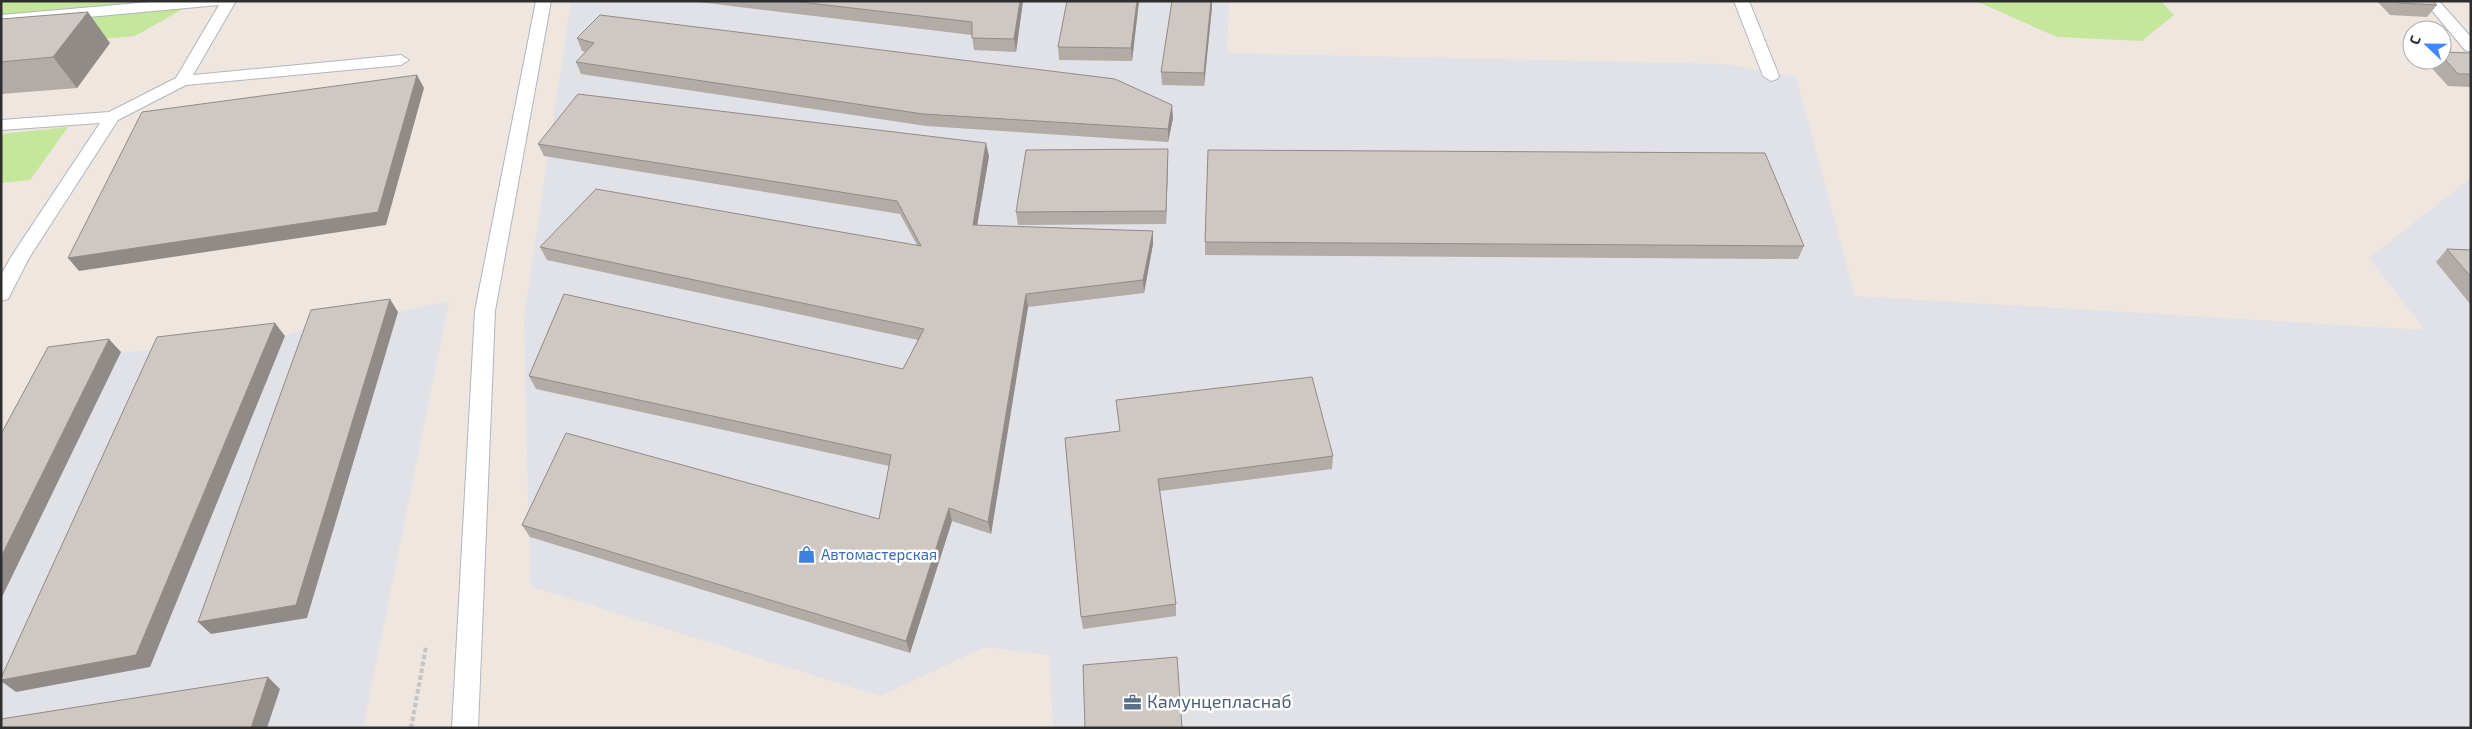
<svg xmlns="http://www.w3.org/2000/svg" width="2472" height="729" viewBox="0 0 2472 729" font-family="'Exo 2',sans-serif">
  <rect width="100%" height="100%" fill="#efe6e0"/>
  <!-- industrial -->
  <path fill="#e1e1e8" d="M571,1h658l-2,52 495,11 74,13 59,219 570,34 -56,-72 102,-80v550h-1418l-4,-73 -64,-8 -105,49 -350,-110 -6,-268z
    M449,301l-86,427h-362v-261l59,-107 61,-8 47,-2 117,-14 36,-13 77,-11z"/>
  <!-- green -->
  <path fill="#c4e79c" d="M1,1h196l-62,35 -134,12z
    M1976,1h185l13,14 -32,26 -85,-4z
    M68,127l-38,53 -29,3v-49z"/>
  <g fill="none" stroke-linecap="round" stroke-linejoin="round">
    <defs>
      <path id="lane" d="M162,1h74l-43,74 208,-20 8,5 -8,5 -215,20 -68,35 -89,138 -21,41 -7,2v-26l10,-18 89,-134 -99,7v-10l108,-8 67,-34 43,-73 -218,20v-10z
        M536,1h15l-56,310 -17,417h-26l23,-417z
        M1734,1h15l30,75 -2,3 -6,2 -8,-5z
        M2424,1h15l32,36v15l-6,-2z"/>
    </defs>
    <!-- lane casing -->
    <use href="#lane" stroke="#b0b6be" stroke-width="2"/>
    <!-- path -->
    <path stroke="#c4c4c4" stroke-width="4" stroke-dasharray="4.5 2.5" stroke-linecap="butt" d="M411,728l15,-81"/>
    <!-- lane -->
    <use href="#lane" fill="#fff" fill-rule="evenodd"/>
  </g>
  <!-- wall -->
  <path fill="#b2aba6" d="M690,1h333l-7,51 -42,-2 -2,-15z
    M1067,1h72l-7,60 -73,-1 -1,-13z
    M2377,1h56l4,4 -10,12 -37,-2z
    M1212,7l-8,79 -42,-1 -1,-13z
    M1,19l109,24 -33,45 -76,6z
    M577,38l596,80 -5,24 -242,-16 -345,-52 -5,-12 10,-10 -4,-1z
    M2442,52l29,1v34l-23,-1 -20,-22 3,-4h11z
    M538,144l451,12 -12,69 176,6v13l-9,49 -116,14 -37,227 -39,-13 -42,132 -380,-116 -8,-12 357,-6 10,-53 -353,-77 -7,-13 374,-7 15,-29 -371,-80 -7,-13 377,-2 -17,-31 -356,-58z
    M1168,162l-2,62 -148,1 -2,-13z
    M1205,242l599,4 -6,13 -593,-4z
    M2447,249l24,1v55l-35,-43z
    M1065,438l268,18 -1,13 -172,22 16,113v12l-93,13 -2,-12z"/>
  <!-- shaded-wall -->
  <path fill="#918b87" d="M1020,1h3l-7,51 -2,-13z
    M1137,1h2l-7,60 -1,-13z
    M1211,1h1v6l-8,79v-13z
    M88,12l22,31 -33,45 -24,-31z
    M417,75l7,13 -38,137 -307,46 -11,-13z
    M1172,105l1,13 -5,24v-13z
    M986,143l3,13 -14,82 -2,-13z
    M1168,149v13l-2,62v-13z
    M1153,231v13l-9,49 -1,-13z
    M1026,294l2,13 -37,227 -3,-12z
    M390,299l8,13 -91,306 -96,16 -13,-12z
    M275,323l10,13 -135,331 -134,25 -15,-11v-1z
    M109,339l12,13 -120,247v-42z
    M949,508l3,13 -42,132 -4,-12z
    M268,677l12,12 -13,39h-16z"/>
  <!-- building -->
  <path fill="#cfc7c1" stroke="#918b87" d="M792,1h228l-6,38 -42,-1v-16z
    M1067,1h70l-6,47 -73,-1z
    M1172,1h39l-7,72 -43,-1z
    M2397,1h36l4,4 -38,-2z
    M88,12l-35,45 -52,5v-43z
    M600,15l515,64 57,26 -4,24 -245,-15 -347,-52 18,-19 -17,-5z
    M2442,52l29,1v21h-13l-16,-18z
    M417,75l-39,137 -310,46 74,-146z
    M578,94l408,49 -13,82 180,6 -10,49 -117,14 -38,228 -39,-14 -43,133 -384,-116 44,-92 313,86 12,-64 -362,-79 35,-82 339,75 21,-40 -384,-82 56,-58 325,57 -24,-45 -359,-57z
    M1168,149l-2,62 -150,1 10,-62z
    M1208,150l557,3 39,93 -599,-4z
    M2447,249l24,1v27z
    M390,299l-94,306 -98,17 113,-312z
    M275,323l-139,332 -135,25v-2l156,-341z
    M109,339l-108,218v-123l47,-87z
    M1312,377l21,79 -175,23 18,125 -95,13 -16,-179 55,-7 -4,-31z
    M1177,657l5,71h-97l-2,-63z
    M268,677l-17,51h-250v-9z"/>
  <!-- icons -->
  <defs>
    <symbol id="shop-bare" viewBox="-9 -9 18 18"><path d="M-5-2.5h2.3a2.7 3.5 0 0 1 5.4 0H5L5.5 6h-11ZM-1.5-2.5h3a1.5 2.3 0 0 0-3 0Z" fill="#3f7fe0" stroke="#fff" stroke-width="2.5" paint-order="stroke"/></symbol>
    <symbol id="office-bare" viewBox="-9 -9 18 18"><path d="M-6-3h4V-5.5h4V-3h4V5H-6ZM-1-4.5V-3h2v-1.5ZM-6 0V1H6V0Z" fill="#5c6f8a" stroke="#fff" stroke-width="2.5" paint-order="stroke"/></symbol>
  </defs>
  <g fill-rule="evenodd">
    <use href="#shop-bare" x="794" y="542" width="25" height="25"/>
    <use href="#office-bare" x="1120" y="690" width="25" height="25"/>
  </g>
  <g text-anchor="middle" stroke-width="5" stroke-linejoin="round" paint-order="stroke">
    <!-- shop labels -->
    <g font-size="15" fill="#366cbe" stroke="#fff" text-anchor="start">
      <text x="821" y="560">Автомастерская</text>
    </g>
    <!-- near-service labels -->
    <g font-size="18" fill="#4e5e75" stroke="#fff" text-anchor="start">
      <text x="1147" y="708">Камунцепласнаб</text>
    </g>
  </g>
  <!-- border -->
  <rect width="2472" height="729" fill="none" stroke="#2e2e2e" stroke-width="5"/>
  <!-- north arrow -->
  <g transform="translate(2427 45) rotate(292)"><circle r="24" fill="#ffffff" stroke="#ababab"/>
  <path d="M0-4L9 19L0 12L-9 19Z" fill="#3e87ff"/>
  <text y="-8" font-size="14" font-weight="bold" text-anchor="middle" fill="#2e2e2e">С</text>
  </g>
</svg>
